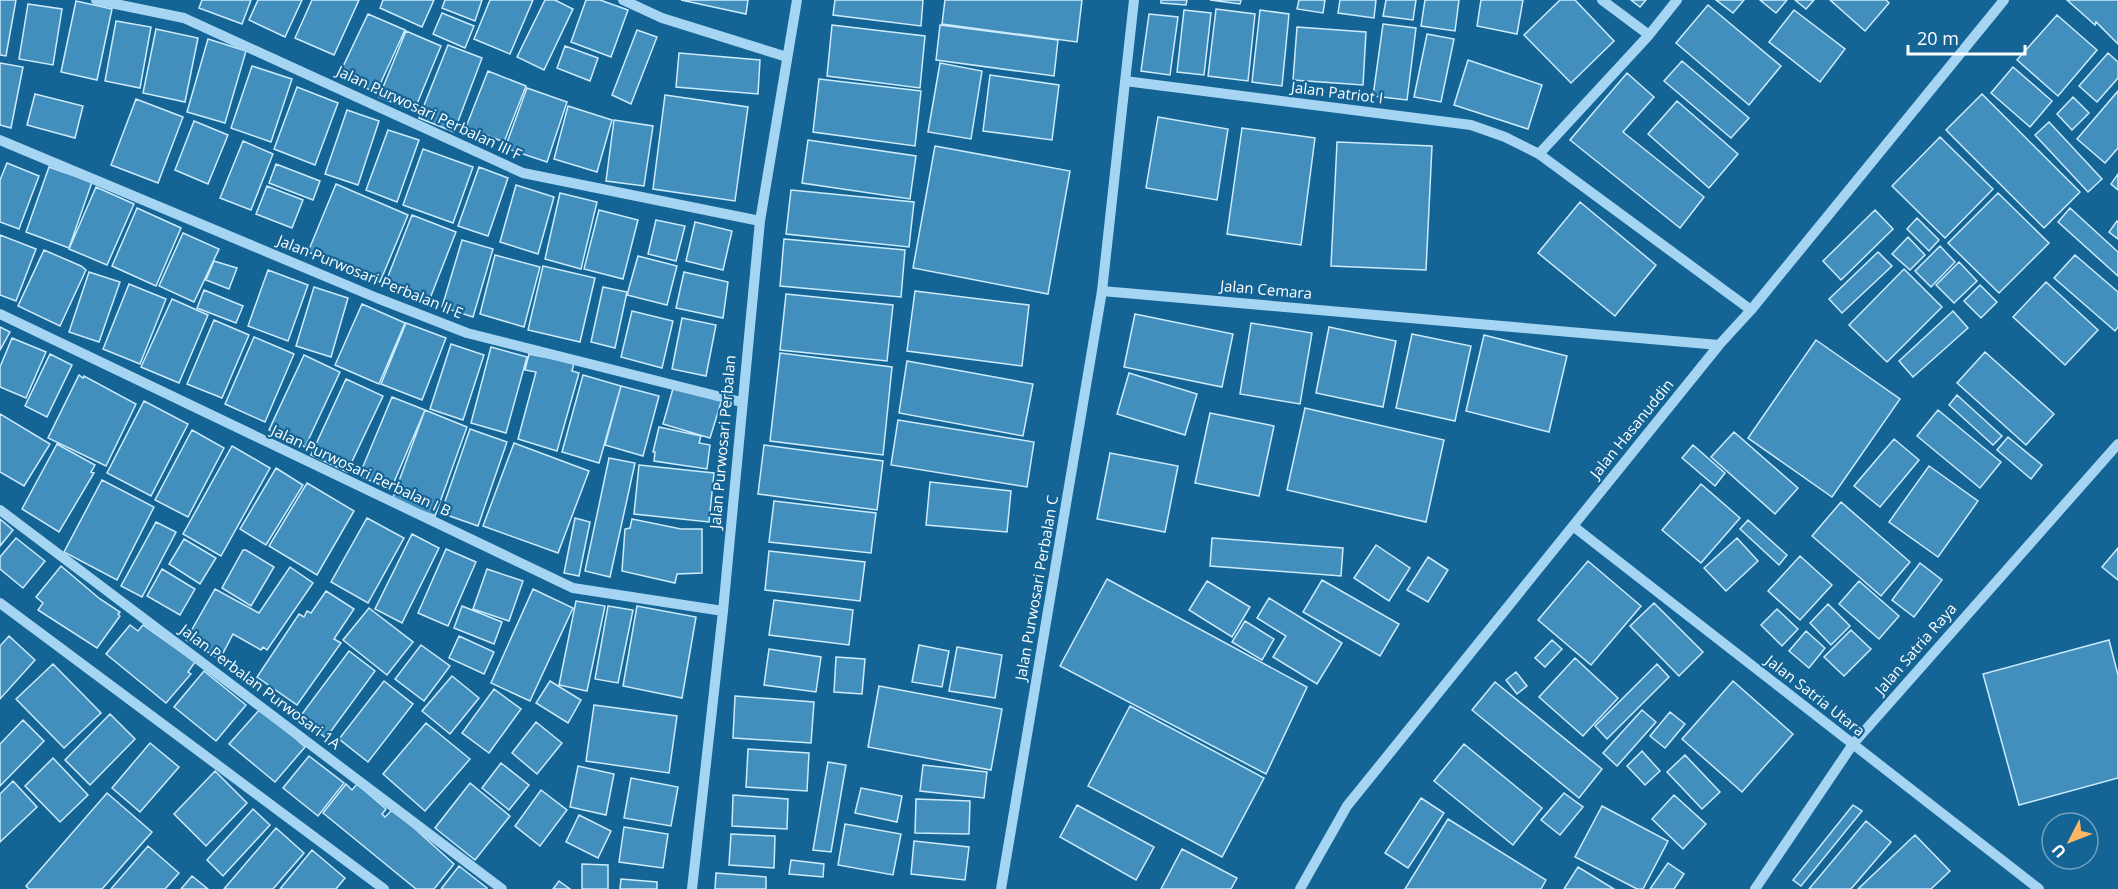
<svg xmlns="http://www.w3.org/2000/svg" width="2118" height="889" viewBox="0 0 2118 889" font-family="'Open Sans',sans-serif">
  <rect width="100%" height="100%" fill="#146495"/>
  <!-- building -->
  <path fill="#428fbe" stroke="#ccebfc" stroke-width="1.5" d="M0,0h16l-10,56 -6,-1z
    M202,0h49l-9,24 -43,-16z
    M258,0h44l-17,37 -36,-17z
    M312,0h47l-25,55 -39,-17z
    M383,0h51l-12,27 -42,-19z
    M445,0h37l-7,21 -33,-13z
    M490,0h43l-23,54 -36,-15z
    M545,0h10l18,9 -29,61 -27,-13z
    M586,0h14l28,10 -17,47 -40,-15z
    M681,0h67l-2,14z
    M835,0h88l-2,26 -88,-11z
    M945,0h137l-5,42 -135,-18z
    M1161,0h26l-1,5 -25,-2z
    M1210,0h31l-1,4z
    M1299,0h26l-2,13 -26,-4z
    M1340,0h36l-2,18 -36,-5z
    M1386,0h30l-3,20 -30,-4z
    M1425,0h34l-4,31 -34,-5z
    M1481,0h42l-6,34 -40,-8z
    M1560,0h15l39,41 -43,42 -47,-48z
    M1631,0h15l-6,7z
    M1716,0h28l-11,13z
    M1760,0h27l-11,13z
    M1795,0h19l-8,9z
    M1830,0h56l3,3 -24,28z
    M2067,0h51v44l-22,-22 -1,3z
    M76,1l36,8 -15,71 -36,-8z
    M28,4l34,5 -9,56 -34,-6z
    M1708,5l73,61 -32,39 -73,-62z
    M1216,9l39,5 -7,67 -40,-5z
    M1184,10l27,3 -7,62 -27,-3z
    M1260,10l29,4 -7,72 -30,-4z
    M1794,10l51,39 -25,33 -51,-40z
    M442,13l32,13 -9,22 -32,-14z
    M368,14l37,16 -29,63 -37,-18z
    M1149,14l29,3 -8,58 -29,-4z
    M2057,15l40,35 -39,46 -41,-36z
    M116,21l35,6 -11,61 -35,-7z
    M1383,24l33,4 -9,72 -34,-4z
    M832,25l93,11 -5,52 -93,-12z
    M940,25l118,15 -4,36 -118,-16z
    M1297,27l69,5 -3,53 -70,-5z
    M156,29l42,9 -13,64 -42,-9z
    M637,30l20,7 -26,67 -19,-9z
    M406,31l35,15 -27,65 -35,-14z
    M1427,34l27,5 -13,63 -27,-5z
    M208,39l38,12 -21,72 -38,-11z
    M448,45l34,13 -28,74 -35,-14z
    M565,46l33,12 -8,23 -33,-13z
    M679,53l81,7 -2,34 -82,-7z
    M2108,53l10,9v16l-21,24 -18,-16z
    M1468,60l74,25 -14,44 -74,-24z
    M1682,61l67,57 -18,20 -67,-57z
    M0,63l23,4 -12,61 -11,-3z
    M940,63l42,8 -11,68 -43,-7z
    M252,66l40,13 -21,63 -40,-14z
    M2013,67l39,34 -22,26 -39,-34z
    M488,71l38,15 -22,56 -38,-15z
    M1627,73l27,24 -31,35 81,65 -24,31 -110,-88z
    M990,75l69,10 -7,55 -69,-9z
    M819,79l102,12 -6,55 -102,-14z
    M297,87l41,16 -23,62 -41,-16z
    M527,88l40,14 -20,60 -42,-14z
    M2118,91v57l-13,15 -28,-24z
    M35,94l48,12 -8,32 -48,-13z
    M1982,94l98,98 -36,36 -98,-98z
    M665,95l83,12 -13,94 -82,-12z
    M2073,97l16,16 -17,17 -15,-16z
    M136,99l47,18 -25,66 -47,-18z
    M1677,101l61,53 -29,34 -61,-54z
    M568,106l44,14 -15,52 -43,-13z
    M347,110l32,11 -21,64 -33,-11z
    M1158,117l70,12 -11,71 -71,-12z
    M614,120l39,6 -9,60 -38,-5z
    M194,121l34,14 -20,49 -33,-14z
    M2049,122l53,57 -14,13 -53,-57z
    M1242,128l73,10 -14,107 -74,-11z
    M388,130l31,10 -22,62 -31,-12z
    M1940,137l53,52 -48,49 -53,-52z
    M808,140l108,16 -6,43 -108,-16z
    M243,141l30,13 -22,56 -31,-12z
    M1337,142l95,4 -6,124 -95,-4z
    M935,146l135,25 -22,123 -135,-26z
    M423,149l50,18 -20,56 -50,-18z
    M7,163l32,13 -20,53 -19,-7v-42z
    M276,164l44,17 -7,19 -44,-17z
    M49,167l43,15 -23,66 -43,-16z
    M479,167l29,11 -20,58 -30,-10z
    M2118,174v16l-7,-6z
    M336,184l72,31 -28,67 -72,-30z
    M516,185l38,12 -16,57 -38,-12z
    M267,186l36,14 -11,28 -36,-14z
    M96,187l38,17 -27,61 -38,-16z
    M791,190l123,12 -5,45 -123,-13z
    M560,193l37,9 -16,67 -36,-10z
    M1998,193l51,50 -50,50 -51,-50z
    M1580,202l76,63 -41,51 -77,-63z
    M137,208l44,20 -25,58 -44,-20z
    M2070,208l48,44v24l-60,-54z
    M599,210l39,10 -15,59 -39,-10z
    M1875,210l18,19 -52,51 -18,-19z
    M412,215l44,17 -27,69 -44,-17z
    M1917,218l22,22 -10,11 -22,-22z
    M656,220l29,6 -9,35 -28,-7z
    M2117,221l1,1v17l-9,-7z
    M695,222l37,9 -9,39 -37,-9z
    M183,233l36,16 -25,53 -35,-16z
    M0,235l36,14 -20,52 -16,-6z
    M1908,237l17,18 -15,15 -18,-16z
    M784,239l121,11 -4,47 -121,-11z
    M462,240l31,9 -20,68 -31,-10z
    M1940,246l15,16 -24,25 -16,-16z
    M44,250l37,16 5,4 -26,56 -42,-20z
    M1878,252l14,14 -50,47 -13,-14z
    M495,255l45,12 -16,60 -44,-13z
    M2075,255l43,37v35l-3,4 -61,-53z
    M638,256l39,10 -10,39 -40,-10z
    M214,261l23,7 -8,21 -23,-9z
    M1959,262l18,19 -23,22 -18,-18z
    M543,266l52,12 -15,64 -52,-12z
    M1904,269l38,38 -55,55 -38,-37z
    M268,270l40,15 -20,56 -40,-15z
    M89,272l31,10 -21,60 -30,-10z
    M684,272l44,10 -5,36 -47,-10z
    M2046,282l52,48 -33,35 -52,-48z
    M129,284l37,15 -26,65 -37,-15z
    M1980,285l17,17 -16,16 -17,-17z
    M314,287l34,11 -17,59 -35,-11z
    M603,287l24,5 -12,56 -24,-6z
    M204,290l39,16 -7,17 -39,-15z
    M915,291l114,14 -7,61 -115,-15z
    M786,294l107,11 -6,56 -107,-11z
    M172,299l36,16 -29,68 -38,-16z
    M362,304l43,19 -26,61 -44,-19z
    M632,311l41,10 -11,47 -41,-11z
    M1953,311l15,17 -55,49 -14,-16z
    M1135,314l98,20 -11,53 -98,-20z
    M682,318l34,7 -10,51 -34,-7z
    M214,320l35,15 -27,63 -35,-14z
    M406,323l40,15 -24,62 -41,-16z
    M1251,323l61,10 -12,71 -60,-10z
    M0,327l10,5 -10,18z
    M1329,327l67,14 -13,66 -67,-14z
    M1412,334l59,12 -16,75 -59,-13z
    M1484,335l83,21 -18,76 -83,-21z
    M254,337l40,17 -29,68 -40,-18z
    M12,338l34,14 -20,46 -26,-11v-20z
    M1816,340l84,59 -68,98 -84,-59z
    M451,344l33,11 -21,65 -33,-11z
    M491,347l36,10 -21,76 -35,-10z
    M1985,352l69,62 -28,31 -69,-62z
    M780,353l112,14 -9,88 -113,-14z
    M50,354l22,11 -25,52 -22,-11z
    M529,354l45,9 -2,8 7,2 -22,78 -39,-12 18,-67 -11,-2z
    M304,355l36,17 -35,75 -36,-17z
    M907,361l126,23 -10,52 -124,-23z
    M1129,373l68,21 -12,41 -68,-21z
    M79,375l4,3 1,-2 52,28 -30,62 -58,-28z
    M583,375l38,11 -22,77 -37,-11z
    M346,379l37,17 -36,76 -36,-17z
    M674,385l48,14 -12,39 -47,-14z
    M621,386l38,10 -16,60 -38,-11z
    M1957,395l45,41 -9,9 -44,-40z
    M392,397l33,13 -34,79 -32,-13z
    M144,401l44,23 -37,72 -44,-23z
    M1305,408l139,32 -18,82 -139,-32z
    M425,410l42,17 -32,89 -43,-16z
    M1938,410l63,52 -21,26 -63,-52z
    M1210,413l64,13 -15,70 -64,-13z
    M0,414l50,30 -26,42 -24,-14z
    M898,420l136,22 -7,45 -136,-22z
    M659,427l42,9 -2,7 11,2 -3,24 -53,-8 1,-9h-2z
    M470,429l37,13 -29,84 -37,-13z
    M192,430l32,18 -36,69 -33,-17z
    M1734,432l64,56 -23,26 -64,-57z
    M2008,437l34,28 -11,14 -34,-29z
    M1894,439l25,21 -39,47 -26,-21z
    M514,443l75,28 -31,82 -75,-27z
    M57,444l38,21 -4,7 3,1 -35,59 -37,-23z
    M764,445l119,16 -6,49 -119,-16z
    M1693,445l32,28 -10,13 -33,-28z
    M232,446l38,22 -49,88 -38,-22z
    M1110,453l68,13 -13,66 -68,-13z
    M609,458l26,5 -25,114 -25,-6z
    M639,465l75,8 -5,49 -75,-8z
    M1929,466l49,35 -40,56 -49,-35z
    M276,468l27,17 -37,60 -26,-16z
    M102,480l52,27 -37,73 -53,-28z
    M930,482l81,9 -4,41 -81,-7z
    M307,483l47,28 -37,64 -48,-29z
    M1701,484l39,34 -39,45 -39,-33z
    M774,501l102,12 -5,40 -102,-11z
    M1841,502l69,60 -29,34 -69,-60z
    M367,518l37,20 -36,65 -37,-21z
    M575,518l15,4 -11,54 -15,-3z
    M0,519l13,11 -13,16z
    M632,519l49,10h21v44l-25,1 -2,9 -53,-12 3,-42 5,-1z
    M1748,520l39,35 -8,10 -39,-36z
    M156,522l20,10 -34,65 -21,-11z
    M412,534l27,14 -37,75 -27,-14z
    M16,538l29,23 -22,27 -23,-19v-12z
    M1212,538l131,10 -2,28 -131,-10z
    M1737,538l21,23 -32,30 -22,-23z
    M184,539l32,19 -16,26 -31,-20z
    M1376,545l34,23 -21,33 -35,-23z
    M2118,548v32l-16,-13z
    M446,549l30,13 -28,64 -30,-13z
    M243,550h3l28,17 -23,39 -29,-18z
    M769,551l96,11 -5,39 -95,-11z
    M1800,556l32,29 -32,35 -32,-29z
    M1428,557l20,13 -20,32 -21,-12z
    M1588,561l53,45 -50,59 -53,-45z
    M1920,563l22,17 -28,37 -22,-17z
    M61,566l39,33 20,13 -2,2 2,2 -23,32 -59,-38 5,-7 -7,-6z
    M290,567l23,16 -46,67 -4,-3 -2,3 -28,-16 -13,25 -34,-19 29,-51 44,24z
    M162,569l33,20 -15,26 -33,-19z
    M487,569l36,12 -14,40 -36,-12z
    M1107,579l200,108 -41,87 -206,-108z
    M1322,580l77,44 -19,32 -77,-44z
    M1207,581l43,26 -18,30 -43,-27z
    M1859,581l40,35 -20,23 -40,-35z
    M533,589l40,19 -43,93 -39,-18z
    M326,591l28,18 -20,30 7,4 -44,62 -40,-28 42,-63 5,3 3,-6 4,2z
    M1269,598l73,45 -25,41 -44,-27 13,-21 -29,-18z
    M774,600l79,10 -4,35 -80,-10z
    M576,601l29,5 -18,85 -28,-6z
    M1654,603l49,49 -24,24 -49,-50z
    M1828,604l22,22 -19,19 -21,-22z
    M462,606l40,16 -8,22 -40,-16z
    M608,606l25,4 -15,73 -23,-4z
    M637,606l59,11 -14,81 -59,-12z
    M369,608l44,34 -26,33 -44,-35z
    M1777,609l21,20 -16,17 -21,-21z
    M1245,621l29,18 -12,21 -30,-18z
    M130,625l8,6 5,-6 52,37 -7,10 3,2 -25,29 -60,-49z
    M1851,630l20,19 -27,27 -20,-19z
    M1806,631l19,17 -16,20 -20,-17z
    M9,636l26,24 -35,39v-53z
    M459,636l35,16 -10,22 -35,-16z
    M1552,640l10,9 -17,18 -10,-9z
    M2109,640l9,35v103l-99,27 -36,-131z
    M421,645l29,21 -26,35 -29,-22z
    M919,645l30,6 -7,36 -30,-5z
    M957,647l45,8 -7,43 -46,-7z
    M769,649l52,8 -5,35 -52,-7z
    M349,651l26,20 -49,67 -27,-20z
    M836,657l29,2 -3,35 -28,-2z
    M1575,658l43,40 -35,38 -44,-39z
    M53,664l48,49 -37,35 -48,-49z
    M1657,664l12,13 -62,62 -12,-13z
    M204,671l42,34 -30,36 -42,-34z
    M1516,672l11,14 -10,8 -11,-14z
    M452,676l27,22 -29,36 -28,-23z
    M384,681l29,23 -45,58 -29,-23z
    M550,681l31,19 -13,23 -32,-20z
    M1733,681l60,53 -51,58 -60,-53z
    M1495,682l107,87 -23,29 -107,-88z
    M879,686l123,23 -11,61 -123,-23z
    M494,689l27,20 -32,44 -27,-20z
    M735,696l79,6 -3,41 -78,-5z
    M594,705l83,11 -8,57 -83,-12z
    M1130,706l134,72 -42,79 -134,-71z
    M261,708l44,39 -30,35 -46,-38z
    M1642,710l14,12 -39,44 -14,-13z
    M1670,712l15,12 -20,24 -15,-12z
    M110,714l25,25 -45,46 -25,-25z
    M23,720l21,21 -44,45v-42z
    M536,722l26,21 -25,31 -25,-21z
    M426,723l44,36 -45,52 -42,-37z
    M150,743l29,24 -39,45 -28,-24z
    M1464,744l78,64 -29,37 -79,-64z
    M748,749l61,4 -2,38 -61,-4z
    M1642,751l18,20 -15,14 -18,-19z
    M1685,755l35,37 -18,17 -35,-37z
    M309,756l35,27 -26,33 -35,-28z
    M53,758l35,37 -28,27 -35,-36z
    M828,762l18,3 -15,87 -18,-2z
    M501,763l28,22 -20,25 -27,-22z
    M923,765l64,7 -3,26 -64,-7z
    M578,766l36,8 -8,41 -36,-8z
    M215,771l32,32 -41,43 -32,-32z
    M631,778l47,9 -7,39 -47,-8z
    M13,781l24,26 -37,35v-48z
    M470,783l40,33 -35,44 -40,-32z
    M346,784l6,6 5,-6 29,25 -4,5 3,3 8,-8 61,55 -20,25h-18l-93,-76z
    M861,788l41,8 -5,26 -42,-9z
    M541,790l26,20 -27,36 -25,-20z
    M107,793l45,39 -50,57h-73l-3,-3z
    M1564,793l19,14 -23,28 -19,-15z
    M733,795l55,4 -1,30 -55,-3z
    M1674,795l32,29 -23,25 -31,-30z
    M1421,798l23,15 -36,55 -23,-15z
    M916,799l54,2 -1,33 -54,-1z
    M1077,805l77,42 -18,33 -76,-43z
    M1853,805l9,6 -61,75 -8,-6z
    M1602,806l66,35 -25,48h-6l-62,-32z
    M253,809l17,16 -47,51 -16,-16z
    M579,815l32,16 -13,27 -32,-16z
    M1448,819l98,61 -5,9h-136z
    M1866,821l25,21 -40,47h-42z
    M845,824l56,10 -8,41 -55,-10z
    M624,827l44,7 -5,34 -44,-6z
    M276,828l28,25 -31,36h-49z
    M731,834l44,2 -1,32 -45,-3z
    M1915,835l35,36 -19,18h-73z
    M914,841l55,6 -4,33 -54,-6z
    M148,846l31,27 -14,16h-54z
    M1182,849l55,29 -6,11h-70z
    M312,850l33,28 -9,11h-56z
    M791,860l33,4 -1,13 -34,-3z
    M1668,863l16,11 -10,15h-24z
    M582,864l26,1v24h-26z
    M459,866l28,22 -1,1h-45z
    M1578,867l36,22h-50z
    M716,873l50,4v12h-51z
    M192,876l16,13h-27z
    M621,879l36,3v7h-37z
    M559,881l11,8h-17z"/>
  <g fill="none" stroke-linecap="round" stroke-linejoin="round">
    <!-- minor -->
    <path stroke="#a5d5f2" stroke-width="10" d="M96,0l88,18 339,155 237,48
      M623,0l39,18 125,39
      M1602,0l47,35
      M1125,81l346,44 34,12 34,17 212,156
      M0,140l377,158 90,35 274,69
      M1539,154l110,-119 28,-35
      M1102,291l617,54
      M0,314l573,274 150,23
      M0,510l502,379
      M1573,526l466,363
      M0,603l384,286
      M692,889l31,-278 37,-390 37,-221
      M1001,889l101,-598 32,-291
      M1300,889l47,-83 372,-461 32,-35 253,-310
      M1755,889l98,-145 265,-300"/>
  </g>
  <g text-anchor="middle" stroke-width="4.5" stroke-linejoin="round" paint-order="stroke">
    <!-- street labels -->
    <g font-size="15" fill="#fff" stroke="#146495">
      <text transform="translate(1337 93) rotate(7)" y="5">Jalan Patriot I</text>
      <text transform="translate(429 113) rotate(25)" y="5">Jalan Purwosari Perbalan III F</text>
      <text transform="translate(370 277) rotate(22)" y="5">Jalan Purwosari Perbalan II E</text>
      <text transform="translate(1266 290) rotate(5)" y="5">Jalan Cemara</text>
      <text transform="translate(1632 429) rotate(-51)" y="5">Jalan Hasanuddin</text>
      <text transform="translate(723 442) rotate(-85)" y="5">Jalan Purwosari Perbalan</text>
      <text transform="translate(361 471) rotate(25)" y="5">Jalan Purwosari Perbalan I B</text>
      <text transform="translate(1037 588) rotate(-80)" y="5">Jalan Purwosari Perbalan C</text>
      <text transform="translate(1916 649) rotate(-49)" y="5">Jalan Satria Raya</text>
      <text transform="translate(260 687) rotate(37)" y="5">Jalan Perbalan Purwosari 1A</text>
      <text transform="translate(1815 696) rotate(38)" y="5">Jalan Satria Utara</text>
    </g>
  </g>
  <!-- north arrow -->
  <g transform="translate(2070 841) rotate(228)"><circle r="28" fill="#146495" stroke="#72a2bf" stroke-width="1.5"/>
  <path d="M0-4.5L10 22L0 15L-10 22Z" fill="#ffb766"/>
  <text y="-9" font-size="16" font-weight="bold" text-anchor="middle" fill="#ffffff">U</text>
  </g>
  <!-- scale -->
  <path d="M1908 45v9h117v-9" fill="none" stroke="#ffffff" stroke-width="3"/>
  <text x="1917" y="45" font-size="18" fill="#ffffff" stroke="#146495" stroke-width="4.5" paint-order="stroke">20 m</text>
</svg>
